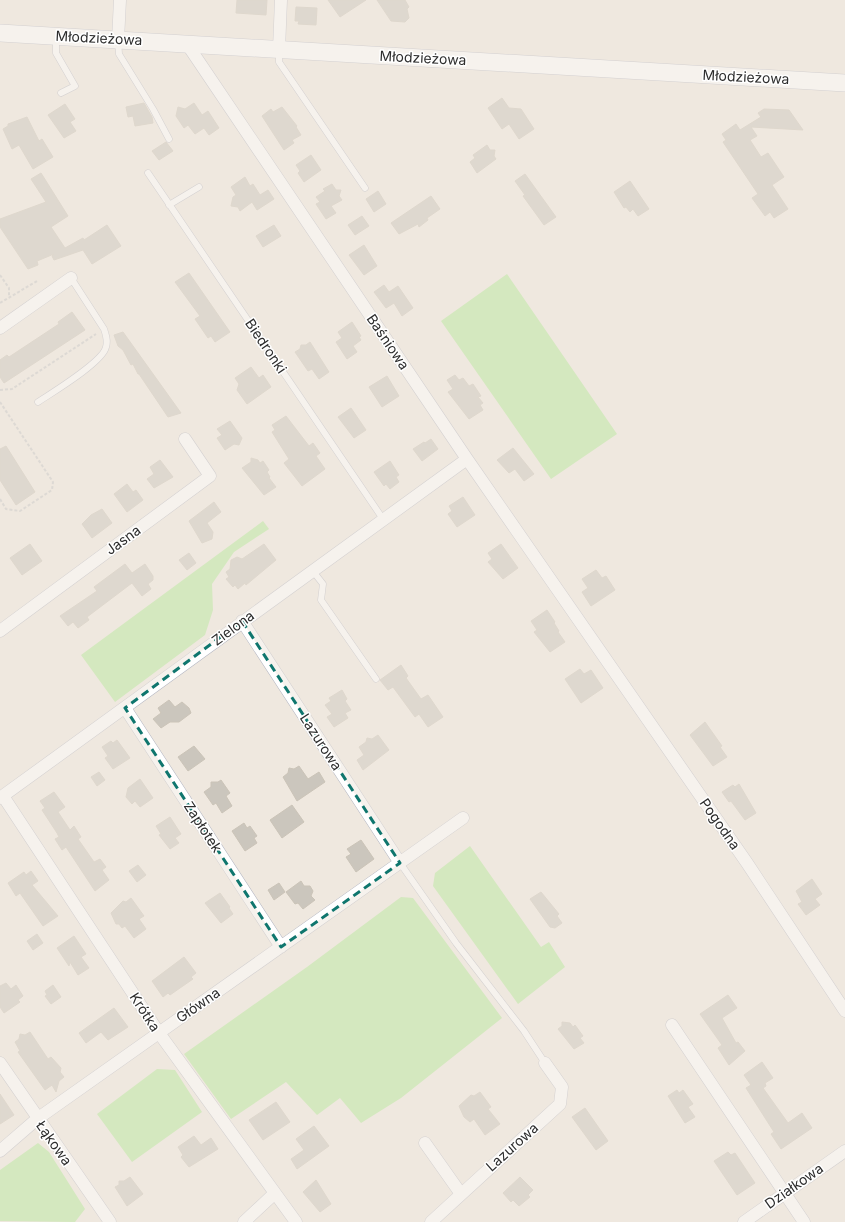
<svg xmlns="http://www.w3.org/2000/svg" width="845" height="1222" viewBox="0 0 845 1222" font-family="Inter,sans-serif">
  <rect width="100%" height="100%" fill="#efe8df"/>
  <!-- green -->
  <path fill="#b4e899" d="M507,274l110,160 -66,45 -110,-158z
    M263,521l6,8 -35,23 -22,32 1,26 -8,25 -90,67 -34,-47z
    M470,846l71,101 8,-5 16,25 -47,37 -85,-118 2,-13z
    M401,897l12,1 89,120 -101,80 -40,25 -21,-25 -23,17 -31,-33 -55,37 -47,-65 123,-87z
    M157,1069l18,1 27,42 -70,50 -35,-48z
    M38,1143l11,9 36,57 -10,13 -75,-1v-51z"/>
  <!-- building -->
  <path fill="#cbc6bd" stroke="#cbc4b8" d="M237,0h30l-1,15 -30,-2z
    M328,0h38l-26,17z
    M377,0h28l4,7 -2,2 2,9 -4,4 -14,-1z
    M296,7l21,1 -1,17 -18,-1 1,-3h-4z
    M502,98l7,10 12,1 13,20 -15,10 -10,-15 -7,5 -14,-21z
    M144,103l8,14 1,6 -18,3 -2,-10 -5,1 -2,-10z
    M194,103l8,12 6,-4 11,17 -10,7 -5,-7 -9,6 -7,-9 -4,3 -8,-12 2,-9 7,2z
    M65,104l10,15 -5,3 6,9 -12,7 -16,-23z
    M282,107l15,19 -1,1 5,8 -9,5 2,3 -10,7 -22,-34 9,-7 2,3z
    M764,109l25,1 14,20 -52,-3 6,9 -7,4 11,17 7,-4 16,24 -12,8 16,24 -14,9 -4,-6 -5,4 -13,-18 6,-4 -35,-52 3,-2 -4,-6 14,-10 4,6 21,-13 -3,-4z
    M27,117l12,24 3,-2 11,18 -20,12 -14,-24 -7,4 -9,-20 5,-3v-2z
    M166,142l7,9 -14,9 -7,-9z
    M487,145l3,5h5l-1,6 2,3 -19,14 -7,-11 5,-4 -2,-3z
    M311,155l10,15 -17,12 -6,-9 2,-2 -4,-6z
    M41,173l27,43 -17,11 14,21 18,-10 1,2 23,-15 14,21 -29,18 -9,-14 -29,10 -2,-4 2,-2 -17,7 1,4 -10,4 -28,-42v-8l46,-17 -15,-23z
    M525,174l31,43 -12,8 -21,-29 2,-1 -10,-14z
    M245,177l5,9 3,-2 7,11 8,-5 6,9 -17,11 -5,-8 -12,9 -2,-4 -7,-1 2,-9 3,-2 -5,-8z
    M630,181l19,28 -11,7 -5,-7 -3,3 -4,-5 -2,1 -10,-16z
    M332,184l4,6h5l-2,6 3,4 -11,6 5,7 -10,6 -10,-15 4,-2 -4,-5 9,-6 -2,-2z
    M378,191l8,13 -12,8 -8,-13z
    M431,196l9,13 -13,9 1,2 -9,7 -1,-3 -19,10 -8,-11z
    M362,216l7,10 -14,9 -7,-10z
    M274,225l7,11 -18,11 -7,-11z
    M364,245l13,21 -13,9 -15,-20z
    M189,273l41,59 -15,10 -4,-6 -3,2 -13,-19 5,-3 -25,-34z
    M384,285l5,7 9,-6 15,22 -11,8 -8,-13 -8,5 -12,-16z
    M72,312l13,18 -81,53 -4,-6v-17l7,-5 2,2 50,-33 -1,-2z
    M352,322l9,14 -2,1 2,3 -8,6 4,6 -10,7 -11,-17 6,-4 -4,-6z
    M123,332l58,81 -13,4 -29,-43h-1l-5,-10 -2,1 -8,-15 -5,-4 -4,-11z
    M310,342l19,30 -10,7 -7,-10 -4,2 -13,-19 5,-3 1,-4h5z
    M251,367l8,11 4,-3 8,12 -24,17 -10,-14 2,-6 -4,-6z
    M455,375l4,5 4,-2 6,8 4,-2 8,12 -3,1 5,6 -3,2 3,5 -14,9 -21,-27 5,-3 -6,-9z
    M387,376l12,20 -17,11 -13,-20z
    M351,408l15,22 -12,8 -16,-21z
    M286,416l23,30 4,-3 7,10 -4,3 9,13 -23,17 -18,-23 5,-4 -17,-27 3,-2 -3,-5z
    M230,421l12,17 -3,7 -5,-1 -9,6 -8,-12 5,-3 -5,-6z
    M431,439l7,10 -16,12 -9,-12 11,-7 1,1z
    M6,446l29,46 -19,13 -16,-25v-31z
    M513,448l21,26 -10,7 -9,-12 -6,4 -12,-13z
    M251,458l7,2 2,3 3,-2 6,9 -2,2 3,5 -1,1 7,9 -12,8 -22,-27 9,-6z
    M160,460l13,17 -19,11 -7,-9 7,-5 -4,-7z
    M390,461l9,14 -3,2 3,5 -9,7 -4,-5 -2,2 -10,-14z
    M127,484l6,8 3,-2 7,10 -16,12 -13,-18z
    M463,497l12,18 -18,12 -9,-13 4,-3 -3,-5z
    M214,502l7,10 -14,11 6,9 -1,7 -10,4 -13,-22z
    M102,509l10,14 -20,15 -10,-14 9,-9z
    M30,544l12,17 -20,14 -12,-17z
    M264,544l12,16 -30,25 -1,-2 -7,6 -3,-4 -2,2 -7,-8 3,-2 -3,-5 4,-3 1,-9 6,-3 5,2z
    M501,544l17,24 -15,11 -15,-17 4,-3 -4,-6z
    M189,553l7,10 -9,7 -8,-10z
    M125,564l7,9 13,-9 8,12v4l-5,4 3,5 -9,7 -10,-13 -45,34 2,3 -11,8 -5,-6 -5,4 -8,-10 37,-25 -3,-4z
    M596,570l6,8 4,-2 9,14 -24,16 -9,-14 6,-4 -6,-9z
    M547,610l8,12 -1,1 5,8 -1,1 7,10 -15,10 -16,-20 3,-2 -6,-9z
    M401,665l7,11 -2,2 15,21 7,-4 15,22 -15,10 -9,-13 -4,3 -22,-30 -5,3 -8,-10z
    M580,669l4,5 7,-4 12,18 -22,15 -16,-24z
    M342,690l5,9 -2,2 6,9 -6,3 3,5 -14,9 -7,-10 5,-3 -7,-9 6,-4 -2,-3z
    M169,700l6,7 7,-5 7,6 2,5 -12,9h-9l-9,6 -8,-9 8,-6 -3,-5z
    M705,722l17,24 -2,1 7,10 -14,9 -23,-31z
    M378,735l11,15 -26,20 -6,-10 7,-5 -5,-8 7,-5 1,-4 5,1z
    M117,740l13,18 -17,11 -8,-11 3,-2 -6,-9 9,-6 2,2z
    M194,746l11,13 -17,12 -10,-14z
    M299,766l9,13 11,-7 6,10 -28,19 -14,-24 5,-4 1,-5 5,1z
    M99,772l6,8 -8,6 -6,-9z
    M140,779l13,19 -13,9 -5,-6 -3,3 -6,-7 2,-9z
    M221,780l9,13 -4,3 6,10 -10,7 -6,-10 -3,2 -9,-13 7,-5v-5h7z
    M739,784l17,29 -11,7 -14,-19 -2,1 -7,-10 11,-7 2,2z
    M54,792l11,15 -7,5 12,18 4,-4 7,11 -3,2 16,23 6,-3 6,8 -4,3 7,10 -14,11 -29,-44 -4,3 -7,-11 4,-2 -2,-4 -15,-23 3,-2 -5,-7z
    M292,805l12,17 -22,16 -12,-18z
    M170,817l11,17 -6,4 4,5 -9,6 -11,-14 2,-1 -5,-8z
    M244,823l3,5 3,-2 7,10 -3,2 3,5 -12,8 -13,-20z
    M361,840l13,19 -18,13 -10,-15 5,-3 -4,-5z
    M138,865l8,10 -9,7 -8,-11z
    M31,871l7,10 -6,4 26,31 -15,10 -23,-33 -4,3 -8,-13 16,-11 2,3z
    M812,879l10,15 -7,5 5,6 -14,10 -8,-11 4,-2 -6,-11z
    M301,881l3,5h6l3,5 -2,5 4,4 -12,9 -5,-6 -3,1 -9,-12z
    M279,883l6,9 -11,8 -6,-10z
    M541,892l18,22 -2,2 5,7 -7,5 -5,-1 -20,-28z
    M220,893l10,14 -1,1 4,6 -12,9 -16,-20z
    M131,898l13,18 -5,3 7,10 -12,9 -9,-12 -3,2 -3,-4h-3l-5,-11 12,-12 3,1z
    M37,934l6,9 -10,7 -6,-9z
    M74,936l12,18 -5,3 8,11 -11,7 -8,-13 -1,4 -12,-18z
    M184,957l12,16 -5,4 2,2 -13,9 -10,7 -2,-2 -5,4 -11,-16z
    M6,983l5,6 5,-4 7,11 -5,4 2,2 -16,11 -4,-6v-21z
    M53,985l8,12 -10,7 -6,-8 2,-1 -2,-4z
    M728,995l9,13 -15,10 14,25 2,-1 7,9 -16,14 -11,-17 4,-3 -22,-31z
    M114,1008l14,19 -20,13 -7,-8 -15,11 -7,-10z
    M562,1022l8,1 3,4 2,-2 8,11 -3,2 4,5 -10,6 -16,-20 4,-3z
    M30,1032l18,27 3,-2 10,11 -1,4 4,5 -5,4 -3,11 -4,-7 -7,5 -27,-38 2,-1 -5,-9 4,-3 1,-5 5,1z
    M762,1062l11,16 -8,5 1,3 -3,2 25,35 14,-10 10,15 -31,21 -10,-15 3,-2 -28,-44 5,-3 -7,-10z
    M677,1090l2,3 4,-3 10,14 -5,3 7,10 -10,6 -17,-27z
    M480,1092l11,15 -3,2 12,15 -15,11 -11,-16 -4,3 -6,-5 -5,-11 12,-11 3,1z
    M0,1094l14,21 -14,9z
    M276,1102l14,20 -27,18 -14,-20z
    M585,1108l23,33 -12,9 -24,-33z
    M314,1126l15,20 -32,23 -6,-10 13,-9 -8,-11z
    M194,1136l7,9 10,-7 7,11 -29,18 -8,-10 2,-2 -5,-8z
    M728,1152l3,3 4,-2 20,30 -18,12 -23,-34z
    M130,1177l13,17 -16,12 -12,-19 4,-2v-4h5z
    M520,1177l13,13 -5,5 2,2 -11,9 -6,-6 -2,2 -8,-9z
    M316,1180l15,24 -11,8 -17,-20z"/>
  <g fill="none" stroke-linecap="round" stroke-linejoin="round">
    <defs>
      <path id="lane" d="M56,37v16l19,33 -14,7
        M118,40l1,14 34,55 16,30
        M279,51v11l86,126
        M148,173l235,346
        M169,205l30,-18
        M38,402c15,-10 65,-40 68,-55 2,-6 0,-12 -2,-18l-33,-51
        M312,570l11,14 -2,16 55,79
        M400,863l56,80 68,88 21,32"/>
      <path id="street" d="M118,40l2,-40
        M187,44l280,415 280,404 98,148
        M279,49l2,-49
        M0,328l71,-50
        M242,621l158,242
        M0,631l210,-155 -25,-37
        M125,708l156,239
        M3,796l156,237 137,189
        M0,798l467,-339
        M672,1025l132,197
        M0,1063l110,159
        M425,1143l36,51
        M0,1151l37,-32 426,-301
        M244,1222l31,-29
        M431,1222l129,-118 2,-17 -17,-24
        M744,1222l101,-71"/>
      <path id="secondary" d="M0,33l845,50"/>
    </defs>
    <!-- lane casing -->
    <use href="#lane" stroke="#b3b5c1" stroke-width="7"/>
    <!-- street casing -->
    <use href="#street" stroke="#b3b5c1" stroke-width="13"/>
    <!-- secondary casing -->
    <use href="#secondary" stroke="#b3b5c1" stroke-width="18"/>
    <!-- path -->
    <path stroke="#c8c8c8" stroke-width="2" stroke-dasharray="3 2" stroke-linecap="butt" d="M0,275l9,13v9
      M0,303l37,-22
      M0,390l12,-1 84,-55
      M0,402l53,80 -1,8 -32,21 -14,-2 -6,-10"/>
    <!-- lane -->
    <use href="#lane" stroke="#fff" stroke-width="6"/>
    <!-- street -->
    <use href="#street" stroke="#fff" stroke-width="12"/>
    <!-- secondary -->
    <use href="#secondary" stroke="#fff" stroke-width="17"/>
  </g>
  <!-- marked area -->
  <path d="M0 0H845V1222H0ZM242,621l158,242 -119,84 -156,-239z" fill="#efe8df" fill-opacity=".55" fill-rule="evenodd"/>
  <path fill="none" stroke="#0f766e" stroke-width="3" stroke-dasharray="8 5" stroke-linejoin="round" d="M242,621l158,242 -119,84 -156,-239z"/>
  <g text-anchor="middle" stroke-width="3" stroke-linejoin="round" paint-order="stroke">
    <!-- street labels -->
    <g font-size="14" fill="#2d2d2d" stroke="#fff">
      <text transform="translate(99 38) rotate(3)" y="5">Młodzieżowa</text>
      <text transform="translate(423 58) rotate(3)" y="5">Młodzieżowa</text>
      <text transform="translate(746 77) rotate(3)" y="5">Młodzieżowa</text>
      <text transform="translate(388 342) rotate(56)" y="5">Baśniowa</text>
      <text transform="translate(266 346) rotate(56)" y="5">Biedronki</text>
      <text transform="translate(123 540) rotate(-36)" y="5">Jasna</text>
      <text transform="translate(233 628) rotate(-36)" y="5">Zielona</text>
      <text transform="translate(321 742) rotate(57)" y="5">Lazurowa</text>
      <text transform="translate(720 824) rotate(55)" y="5">Pogodna</text>
      <text transform="translate(203 827) rotate(57)" y="5">Zapłotek</text>
      <text transform="translate(198 1005) rotate(-35)" y="5">Główna</text>
      <text transform="translate(145 1012) rotate(57)" y="5">Krótka</text>
      <text transform="translate(54 1143) rotate(55)" y="5">Łąkowa</text>
      <text transform="translate(512 1147) rotate(-42)" y="5">Lazurowa</text>
      <text transform="translate(794 1186) rotate(-35)" y="5">Działkowa</text>
    </g>
  </g>
</svg>
